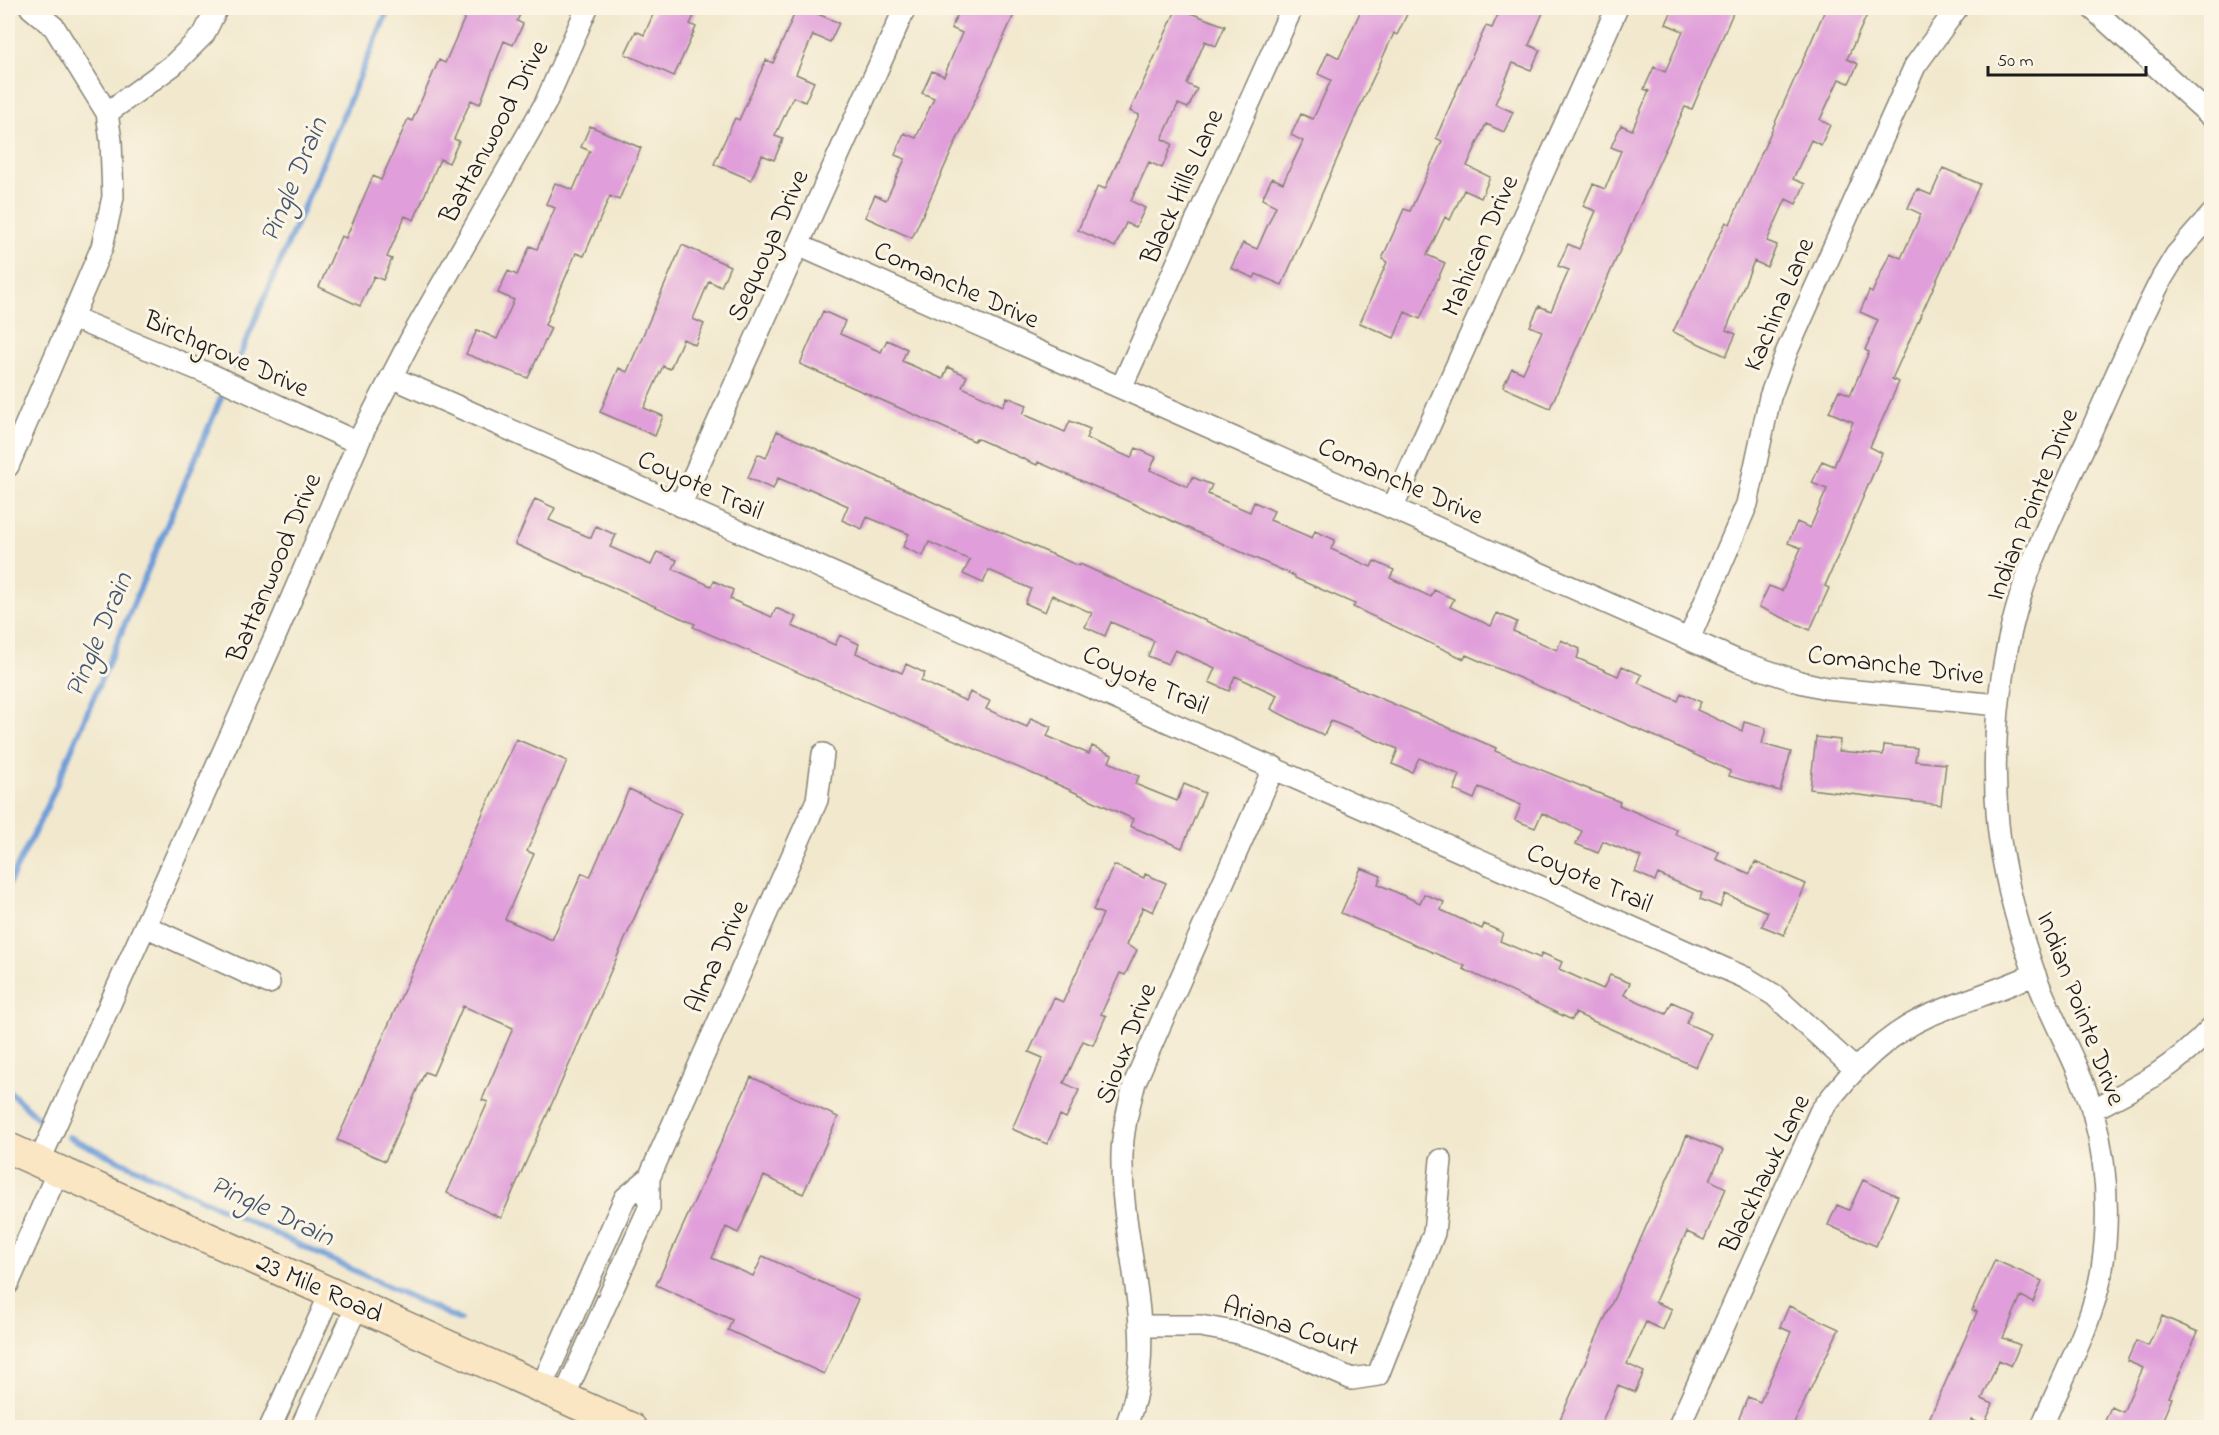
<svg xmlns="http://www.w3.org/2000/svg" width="2219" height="1435" viewBox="0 0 2219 1435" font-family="'Indie Flower',sans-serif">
  <rect width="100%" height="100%" fill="#fcf5e5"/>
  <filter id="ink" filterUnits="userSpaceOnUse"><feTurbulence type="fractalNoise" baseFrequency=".0167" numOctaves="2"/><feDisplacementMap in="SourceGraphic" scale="12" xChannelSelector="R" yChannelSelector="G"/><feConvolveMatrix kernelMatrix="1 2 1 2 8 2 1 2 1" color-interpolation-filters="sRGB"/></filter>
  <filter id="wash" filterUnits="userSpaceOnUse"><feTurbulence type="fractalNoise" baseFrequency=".008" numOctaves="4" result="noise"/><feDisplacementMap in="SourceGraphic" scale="24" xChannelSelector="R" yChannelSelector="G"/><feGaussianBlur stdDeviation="1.35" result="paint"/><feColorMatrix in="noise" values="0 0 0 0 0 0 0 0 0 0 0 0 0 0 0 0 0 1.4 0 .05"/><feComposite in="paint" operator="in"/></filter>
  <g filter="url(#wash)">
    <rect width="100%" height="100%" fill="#f1e8cd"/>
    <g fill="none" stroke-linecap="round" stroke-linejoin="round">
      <!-- stream -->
      <path stroke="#709ed8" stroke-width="6" d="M235,367l154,-359
        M8,885l39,-78 174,-409
        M8,1090l38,36
        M69,1137l391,183"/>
    </g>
    <g id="blocks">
      <!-- building -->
      <path fill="#e09fda" d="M469,8h54l-6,13 6,3 -10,21 -9,-4 -24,63 -9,-4 -17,39 5,2 -10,22 -9,-4 -26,61 -9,-4 -18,41 5,2 -9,21 -9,-4 -14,30 -41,-19 22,-51 5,2 27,-62 8,4 27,-61 4,2 27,-61 6,3z
        M656,8h42l-8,16 6,3 -22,49 -49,-22 11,-23 8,4z
        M797,8h7l35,15 -9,19 -17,-7 -17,39 18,8 -9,20 -12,-5 -18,39 8,3 -9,21 -12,-5 -11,25 -37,-16 21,-46 4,2 27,-60 7,3z
        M961,8h56l-105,230 -47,-21 10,-22 11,5 19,-41 -10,-4 9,-22 12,5 18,-40 -12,-5 10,-22 12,5 18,-43 -11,-5z
        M1177,8l48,18 -9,20 -11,-5 -18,43 10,5 -9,19 -10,-4 -16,35 10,5 -10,24 -13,-6 -18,39 14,7 -9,19 -10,-4 -11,24 -37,-17 20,-44 7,3 34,-74 -9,-4z
        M1362,8h48l-13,27 -3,-2 -36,78 -76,174 -26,-11 -2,4 -23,-10 12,-25 14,6 19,-43 -14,-7 10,-21 11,5 20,-42 -12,-6 10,-21 12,5 18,-39 -13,-6 10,-22 11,6z
        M1501,8h44l-16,37 11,5 -9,20 -18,-7 -18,41 18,8 -9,20 -18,-8 -19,42 23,11 -9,21 -17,-8 -14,30 -5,-3 -18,38 18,8 -25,56 -15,-7 -11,26 -34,-15 27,-61 -5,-3 22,-50 6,2 32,-70 -6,-3 27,-62 23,-50 6,2z
        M1673,8h62l-43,101 -7,-2 -28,60 -107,241 -47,-21 9,-19 11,5 19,-42 -12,-5 9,-20 12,5 18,-41 -11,-4 10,-22 11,5 17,-38 -13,-5 10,-22 12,5 16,-38 -10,-4 10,-22 11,5 17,-39 -5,-2 10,-22 11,5 18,-41 -17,-7z
        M1826,8h44l-23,51 11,5 -9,19 -10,-4 -19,41 10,5 -9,20 -10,-5 -18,39 12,5 -9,20 -10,-5 -19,42 10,4 -10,22 -13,-6 -28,69 10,4 -10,22 -53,-24 53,-110 4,2z
        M590,126l51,22 -22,52 -9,-4 -26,60 -8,-3 -31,72 6,3 -23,50 -62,-24 11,-24 20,9 17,-39 -16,-7 10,-22 9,4 13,-29 7,3 18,-41 -9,-4 9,-21 18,7 17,-39 -9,-4z
        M1943,168l37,16 -88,195 7,3 -29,65 12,6 -57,133 4,2 -19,42 -51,-23 10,-21 13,5 19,-43 -13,-5 9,-21 13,6 17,-39 -15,-6 10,-22 12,5 19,-44 -24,-10 10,-22 11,5 19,-43 -4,-2 13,-30 -18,-8 9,-21 3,2 18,-40 11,5 20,-44 -13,-6 9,-19 14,6z
        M682,245l48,21 -9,21 -12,-6 -16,38 11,5 -9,21 -12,-6 -13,30 -7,-3 -19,42 19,8 -8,20 -55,-24 19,-44 8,4z
        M823,311l22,10 -5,13 41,18 6,-12 20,9 -5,12 41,18 5,-12 19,9 -5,11 41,19 4,-9 20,8 -4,9 42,18 5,-11 20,8 -4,9 45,20 5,-10 20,9 -6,13 38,17 4,-10 20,8 -4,9 42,18 4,-10 20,9 -4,9 42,18 3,-7 20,9 -4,9 40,18 3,-6 20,9 -4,8 41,19 3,-7 20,9 -4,8 41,19 6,-13 20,9 -4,9 44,19 4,-10 19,9 -3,9 41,18 4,-10 20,9 -4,8 40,18 3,-8 20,9 -4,8 45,21 2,-9 22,6 -4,16 29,8 -11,39 -51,-15 1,-5 -69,-32 -195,-84 -2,4 -111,-52 2,-3 -60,-26v-2l-181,-81 -76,-33 -1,3 -61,-27 -2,3 -174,-77z
        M777,431l180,82 122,53 1,-2 232,105 184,79 -1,3 125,51 -1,3 58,25 -2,4 44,18 -3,7 34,15 5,-12 51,22 -22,51 -22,-9 6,-14 -43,-18 -5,13 -20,-8 2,-6 -44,-19 -3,7 -20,-9 6,-15 -38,-16 -5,12 -22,-9 6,-13 -40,-18 -7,15 -20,-8 6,-15 -42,-18 -5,12 -20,-9 6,-15 -41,-17 -7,14 -20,-8 6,-15 -67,-28 -7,14 -20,-9 -33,-17 6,-14 -42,-19 -6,15 -20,-9 6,-14 -40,-18 -7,14 -20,-8 6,-15 -43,-19 -6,14 -20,-9 7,-14 -40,-18 -7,17 -20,-9 6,-14 -42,-19 -6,13 -20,-9 7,-14 -41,-18 -6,14 -20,-9 6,-13 -42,-17 -5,12 -20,-9 6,-14 -40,-18 -1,2 -29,-12 -5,11 -25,-11 10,-24 8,4z
        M535,499l20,9 -6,12 42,18 5,-12 20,9 -6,12 41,18 6,-13 20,8 -4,9 38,17 3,-5 19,9 -3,9 42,18 4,-9 20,9 -4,9 43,19 5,-10 19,9 -3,9 46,20 4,-9 19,9 -4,8 45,20 4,-9 20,9 -4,8 41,18 4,-9 20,9 -4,9 42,18 3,-8 20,9 -3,7 30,14 -4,8 42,17 7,-17 21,9 -23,55 -52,-22 3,-7 -72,-33 -368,-159 2,-3 -180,-80z
        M1816,737l24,3 -1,11 44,4 1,-10 33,3 -2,13 31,3 -5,41 -131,-16z
        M516,739l51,22 -40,90 7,3 -29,65 47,21 30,-67 8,4 39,-88 52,24 -180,405 -54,-25 41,-91 -6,-2 31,-72 -50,-22 -30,69 -8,-3 -40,89 -48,-21z
        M1114,865l30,13 1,-4 21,9 -13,29 -10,-5 -17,38 11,5 -12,25 -5,-2 -19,41 5,2 -13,29 -10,-4 -19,42 15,7 -13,28 -6,-3 -13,29 -35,-15 31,-71 -14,-6 25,-54 9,4 40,-88 -10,-4z
        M1361,868l20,8 -3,8 42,19 4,-9 20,8 -3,8 41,19 2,-5 19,9 -3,8 40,17 2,-5 20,9 -3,7 44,20 7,-14 20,8 -6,12 42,19 6,-12 20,9 -6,12 25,11 -15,33 -121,-54 -3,7 -109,-51 2,-3 -124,-53z
        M751,1077l87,40 -35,77 -39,-18 -26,57 -12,-6 -14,31 41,18 10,-20 95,43 -34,75 -96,-44 4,-10 -76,-35z
        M1687,1135l36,15 -13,30 16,8 -22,52 -17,-8 -14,29 -18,41 17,7 -9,21 -17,-8 -19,42 17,8 -9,20 -17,-7 -19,43h-43z
        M1863,1180l35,16 -22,50 -48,-21 9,-20 12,5z
        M1995,1260l47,21 -9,21 -12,-6 -18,42 17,7 -9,21 -12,-6 -17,39 11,5 -9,21 -12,-5 -4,8h-43l52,-116 -5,-2z
        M1789,1306l50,23 -47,99h-31l-22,-10 9,-21 12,5 31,-70 -11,-5z
        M2162,1316l36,16 -29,65 3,1 -13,30h-57l9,-21 12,5 20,-44 -16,-7 9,-20 12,5z"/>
    </g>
  </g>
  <g filter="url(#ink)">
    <use href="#blocks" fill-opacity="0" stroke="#868274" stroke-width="1.5"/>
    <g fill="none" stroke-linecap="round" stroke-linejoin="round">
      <defs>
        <path id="street" d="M2092,8l120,109
          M107,113l66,-48 31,-31 13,-26
          M798,245l940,416 62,21 26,6 172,17
          M73,318l141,58 144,67
          M391,377l1355,601 28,17 81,74
          M1121,388l171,-380
          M8,466l94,-219 11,-50 -2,-56 -4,-28 -53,-86 -23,-19
          M680,506l225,-498
          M1393,507l224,-499
          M1689,639l58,-135 23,-107 17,-46 128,-285 42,-58
          M145,926l124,57
          M2092,1110c49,-25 82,-42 120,-83
          M39,1162l238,-530 86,-200 50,-97 132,-231 42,-96
          M8,1284l50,-113
          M1141,1326h59l34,6 36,11 82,36 26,-4 56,-142 7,-73
          M541,1388l84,-190 24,-20
          M564,1397l85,-189v-30l168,-378 6,-46
          M270,1428l61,-136
          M301,1428l57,-124
          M1125,1428c37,-88 -3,-175 -3,-264 -1,-28 6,-55 13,-82l139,-315
          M1678,1428l142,-316c28,-38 63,-76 108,-96 35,-15 72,-26 107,-42
          M2041,1428c22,-52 52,-104 61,-159 8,-53 5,-106 -9,-157 -14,-48 -42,-93 -59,-140 -17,-48 -31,-98 -36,-148 -8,-85 2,-178 33,-258 17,-43 37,-86 57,-128 24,-54 47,-108 74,-160l14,-23 36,-41"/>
        <path id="secondary" d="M8,1148l623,280"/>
      </defs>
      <!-- street casing -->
      <use href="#street" stroke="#868274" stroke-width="24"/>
      <!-- secondary casing -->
      <use href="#secondary" stroke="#868274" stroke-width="33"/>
      <!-- street -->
      <use href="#street" stroke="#fff" stroke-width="21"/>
      <!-- secondary -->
      <use href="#secondary" stroke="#fbe6c4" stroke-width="30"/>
    </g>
  </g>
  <g text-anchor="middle" stroke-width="6" stroke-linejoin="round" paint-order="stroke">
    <!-- street labels -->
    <g font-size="27" fill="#1c1c1c" stroke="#fcf5e5">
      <text transform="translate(493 131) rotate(-62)" y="9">Battanwood Drive</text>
      <text transform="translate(1181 186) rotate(-66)" y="9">Black Hills Lane</text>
      <text transform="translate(767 245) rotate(-66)" y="9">Sequoya Drive</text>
      <text transform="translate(1479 245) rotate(-66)" y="9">Mahican Drive</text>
      <text transform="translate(957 284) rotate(24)" y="9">Comanche Drive</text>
      <text transform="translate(1778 304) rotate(-67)" y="9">Kachina Lane</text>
      <text transform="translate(227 353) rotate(24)" y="9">Birchgrove Drive</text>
      <text transform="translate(1401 480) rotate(24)" y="9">Comanche Drive</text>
      <text transform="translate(701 484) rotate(24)" y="9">Coyote Trail</text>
      <text transform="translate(2031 504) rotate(-68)" y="9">Indian Pointe Drive</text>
      <text transform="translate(273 567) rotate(-67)" y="9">Battanwood Drive</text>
      <text transform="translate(1896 664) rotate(7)" y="9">Comanche Drive</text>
      <text transform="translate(1146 679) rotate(24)" y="9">Coyote Trail</text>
      <text transform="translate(1590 877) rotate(24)" y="9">Coyote Trail</text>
      <text transform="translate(716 956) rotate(-66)" y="9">Alma Drive</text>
      <text transform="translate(2082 1008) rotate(69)" y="9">Indian Pointe Drive</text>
      <text transform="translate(1125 1043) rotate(-69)" y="9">Sioux Drive</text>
      <text transform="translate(1764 1173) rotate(-64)" y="9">Blackhawk Lane</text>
      <text transform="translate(320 1287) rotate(24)" y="9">23 Mile Road</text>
      <text transform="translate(1291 1325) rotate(18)" y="9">Ariana Court</text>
    </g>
    <!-- water labels -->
    <g font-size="28" font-style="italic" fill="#425671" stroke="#fcf5e5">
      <text transform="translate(292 179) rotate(-67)" y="10">Pingle Drain</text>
      <text transform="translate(97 634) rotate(-67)" y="10">Pingle Drain</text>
      <text transform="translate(273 1209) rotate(25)" y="10">Pingle Drain</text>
    </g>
  </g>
  <!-- margin -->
  <rect width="2219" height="1435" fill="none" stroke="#fcf5e5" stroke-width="30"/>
  <!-- scale -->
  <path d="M1988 66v9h158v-9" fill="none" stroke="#1c1c1c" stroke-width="3"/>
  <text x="1997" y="66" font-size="18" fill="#1c1c1c" stroke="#fcf5e5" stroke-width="4.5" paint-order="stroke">50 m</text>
</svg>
